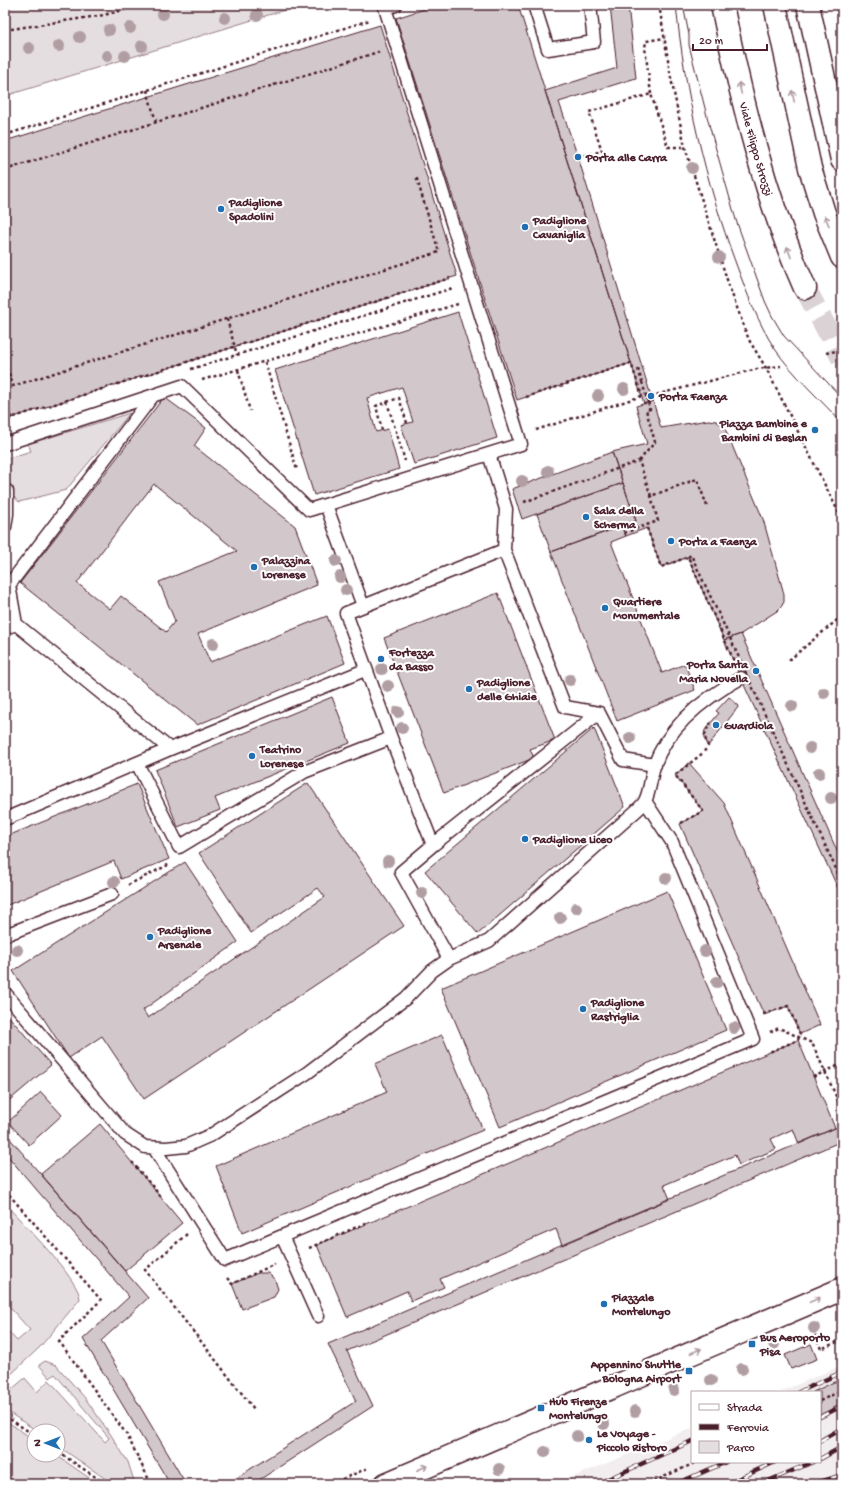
<svg xmlns="http://www.w3.org/2000/svg" width="847" height="1489" viewBox="0 0 847 1489" font-family="'Gochi Hand',sans-serif">
  <rect width="100%" height="100%" fill="#fff"/>
  <filter id="ink" filterUnits="userSpaceOnUse"><feTurbulence type="fractalNoise" baseFrequency=".025" numOctaves="2"/><feDisplacementMap in="SourceGraphic" scale="8" xChannelSelector="R" yChannelSelector="G"/><feConvolveMatrix kernelMatrix="1 2 1 2 8 2 1 2 1" color-interpolation-filters="sRGB"/></filter>
  <g filter="url(#ink)">
    <!-- built -->
    <path fill="#f2eeef" d="M842,1365v119h-286l136,-56v34h128v-70h-40z"/>
    <!-- green -->
    <path fill="#e5dee0" stroke="#987e86" d="M5,5h296l-296,91z
      M130,413l-64,77 -47,12 -14,-13v-30l26,-8 -3,-7z
      M5,1204c15,16 75,76 75,95l-40,48 -35,33v-52l12,13 13,-11 -25,-28z
      M45,1361l11,4 29,33 26,37 17,27 7,22h-22l-55,-38v-15h-21l-32,-21v-15l20,-17 12,14 12,-12 56,62 4,-4 -54,-64 -5,4 -11,-13z
      M5,1420l29,20v15h22l42,29h-93z"/>
    <!-- building -->
    <path fill="#d2c7cb" stroke="#4a1f2b" fill-rule="evenodd" d="M437,5h81l113,358 -114,37 -121,-382z
      M610,5h18l8,73 -77,24 19,55 73,239 2,5 -9,3 -99,-313 72,-23z
      M836,5h6v30z
      M380,25l77,251 -446,142 -6,-20v-257z
      M458,312l39,126 -83,26 -13,-39 12,-3 -11,-35 -35,11 9,34 12,-3 11,40 -85,26 -39,-125z
      M164,397l42,31 -12,18 101,80 22,59 -119,49 12,28 117,-46 18,47 -148,62 -177,-142zM154,484l83,67 -78,31 16,39 -9,11 -45,-36 -11,13 -33,-26z
      M653,401l8,27 47,-8 8,1 6,4 4,6 37,88 21,75v8l-3,5 -4,4 -36,23 -17,6 -36,-83 -27,10 -14,-39 -21,8 -5,-10 15,-5 -24,-69 35,-8 -11,-38z
      M612,452l11,31 -101,36 -10,-30z
      M623,483l13,38 -85,31 -14,-38z
      M621,526l5,10 -15,6 51,131 23,-9 10,26 -78,31 -66,-169z
      M498,593l57,147 -25,9 4,9 -90,35 -60,-155z
      M741,634l101,228v35l-98,-212 -20,-45z
      M332,697l18,46 -135,55 5,12 -42,17 -23,-57z
      M729,697l10,9 -31,40 -4,-11 1,-5 14,-17 -3,-2z
      M594,728l31,79 -147,127 -53,-63z
      M689,763l35,40 96,222 -20,9 -12,-28 -24,9 -84,-191 23,-13 -28,-36z
      M308,783l96,143 -260,173 -42,-63 -33,22 -56,-87 172,-109 53,80 -95,68 5,8 177,-121 -7,-9 -67,45 -52,-80z
      M137,784l32,75 -48,20 -7,-18 -109,45v-69z
      M667,891l59,139 -226,97 -59,-139z
      M5,1012l46,53 -46,39z
      M442,1035l41,95 -241,103 -26,-67 171,-74 -12,-28z
      M798,1040l37,88 -36,16 -6,-15 -22,10 5,10 -37,16 -4,-10 -71,30 6,14 -108,46 -6,-16 -116,50 4,8 -33,14 -4,-10 -60,26 -30,-72z
      M41,1092l21,23 -33,30 -21,-23z
      M100,1124l82,99 -57,48 -84,-97z
      M842,1125v16l-495,210 26,55 -120,78h-26l129,-83 -28,-57z
      M5,1133l143,165 -47,43 85,143h-16l-87,-145 46,-42 -124,-144z
      M258,1273h10l7,7 3,9 -4,8 -32,12 -10,-25z
      M811,1344l6,15 -26,10 -6,-14z
      M842,1381v23l-22,11v-23h-7l21,-10z"/>
    <g fill="none" stroke-linecap="round" stroke-linejoin="round">
      <!-- primary-tunnel -->
      <path stroke="#dbd2d5" stroke-width="22" stroke-dasharray="22 11" stroke-linecap="butt" d="M805,288l37,70"/>
      <defs>
        <path id="lane" d="M534,5l14,44 46,-7 -4,-37
          M5,444l177,-58 127,124 212,-66 -136,-436 11,-3
          M489,454l17,55 -2,41
          M326,505l37,101
          M5,527l2,-13v-23
          M16,624l-7,-39 143,-188
          M5,628l11,-4 154,125 195,-79
          M137,763l42,84 125,-75 87,-34
          M5,819l165,-70
          M433,845l166,-132
          M5,935l107,-41
          M449,959l-48,-87 32,-27 -42,-107 -45,-125 158,-63 61,157 34,6 24,47 32,5
          M5,993l120,141 20,13 21,1 20,-2 25,-11 96,-62 99,-75 26,-27 17,-12 40,-18 147,-130c3,-3 7,-6 9,-10 5,-9 6,-25 9,-35 14,-40 52,-69 87,-88
          M154,1148l71,112 528,-221 -81,-197 -27,-41
          M282,1236l36,80"/>
        <path id="street" d="M775,5l35,163 14,45 18,44
          M808,5l34,155"/>
        <path id="secondary" d="M386,1484l456,-195"/>
        <g id="primary">
          <path id="s1" d="M722,5c20,97 43,193 83,283"/>
        </g>
      </defs>
      <!-- lane casing -->
      <use href="#lane" stroke="#4a1f2b" stroke-width="15"/>
      <!-- street casing -->
      <use href="#street" stroke="#4a1f2b" stroke-width="25"/>
      <!-- secondary casing -->
      <use href="#secondary" stroke="#4a1f2b" stroke-width="25"/>
      <!-- primary casing -->
      <use href="#primary" stroke="#4a1f2b" stroke-width="25"/>
      <!-- path -->
      <path stroke="#4a1f2b" stroke-width="2.5" stroke-dasharray="3 3" stroke-linecap="butt" d="M659,5l12,73 14,69 44,139 20,54 17,28 76,151
        M5,30l99,-15 39,-10
        M147,90l9,32
        M651,94l-6,-46 1,-7 19,-3
        M5,135l365,-115
        M578,157l24,-6 -13,-39 62,-18 17,53h17
        M5,170l373,-118 1,2
        M227,319l10,36
        M826,353l16,-3
        M5,362l8,24 426,-134 -23,-76
        M265,362l32,108
        M191,369l262,-81
        M638,369l4,13
        M238,370l12,41
        M202,380l256,-76
        M526,397l105,-34 11,33
        M5,398l6,20 439,-140
        M387,402l12,-4 8,25
        M382,430l-6,-24 11,-4 18,59
        M536,430l106,-34h9l106,-27 24,-3
        M639,461l16,-19 -9,-32 4,-1 -2,-7
        M524,502l115,-41 12,35 46,-17 10,27
        M647,528l14,39 27,-10 46,104
        M624,533l34,-12 -7,-25
        M688,557l3,-2 39,83
        M789,660l53,-44
        M762,708l80,174
        M681,823l22,-12 -28,-36 28,-22 5,-7c-5,-10 -3,-15 3,-23
        M128,885l42,-21
        M763,1014l25,-8 12,28 -2,6 -31,13
        M770,1032l9,-4 33,15 29,64
        M132,1162l30,36
        M5,1190l96,110 -42,41 68,94 24,49
        M187,1234l-42,36 109,139
        M309,1248l57,-25
        M227,1278l5,6 43,-20
        M815,1335l6,14 21,-9
        M820,1401l22,-11
        M5,1416l29,19
        M58,1452l48,32
        M331,1484l37,-16
        M648,1484l49,-22"/>
      <!-- lane -->
      <use href="#lane" stroke="#fff" stroke-width="12"/>
      <!-- street -->
      <use href="#street" stroke="#fff" stroke-width="22"/>
      <!-- secondary -->
      <use href="#secondary" stroke="#fff" stroke-width="22"/>
      <!-- primary -->
      <use href="#primary" stroke="#fff" stroke-width="22"/>
      <!-- tram -->
      <path stroke="#4a1f2b" stroke-width="1" d="M676,5c9,89 29,175 60,259 11,29 22,59 39,85 18,26 45,50 67,74
        M683,5l6,30v10l21,83 26,92 29,81 7,15 12,20 58,62"/>
      <defs>
        <path id="rail" d="M799,1392l43,-20
          M820,1417l22,-11
          M820,1441l22,-13
          M820,1459l22,-12
          M597,1484l95,-43
          M676,1484l50,-22
          M727,1484l48,-22
          M761,1484l52,-22
          M814,1484l28,-9"/>
      </defs>
      <!-- rail casing -->
      <use href="#rail" stroke="#4a1f2b" stroke-width="4.5"/>
      <!-- rail -->
      <use href="#rail" stroke="#fff" stroke-width="3" stroke-dasharray="9" stroke-linecap="butt"/>
      <!-- path-bridge -->
      <path stroke="#4a1f2b" stroke-width="2.5" stroke-dasharray="3 3" stroke-linecap="butt" d="M642,382l6,20
        M730,638l32,70
        M813,1077l29,-13"/>
    </g>
    <!-- trees -->
    <g fill="#b19ea3">
      <circle cx="163" cy="14" r="6"/>
      <circle cx="257" cy="15" r="6"/>
      <circle cx="225" cy="18" r="6"/>
      <circle cx="130" cy="28" r="6"/>
      <circle cx="109" cy="30" r="6"/>
      <circle cx="80" cy="37" r="6"/>
      <circle cx="59" cy="46" r="6"/>
      <circle cx="142" cy="46" r="6"/>
      <circle cx="29" cy="48" r="6"/>
      <circle cx="107" cy="56" r="6"/>
      <circle cx="125" cy="56" r="6"/>
      <circle cx="692" cy="168" r="6"/>
      <circle cx="719" cy="257" r="6"/>
      <circle cx="624" cy="389" r="6"/>
      <circle cx="598" cy="396" r="6"/>
      <circle cx="548" cy="471" r="6"/>
      <circle cx="522" cy="481" r="6"/>
      <circle cx="336" cy="561" r="6"/>
      <circle cx="340" cy="577" r="6"/>
      <circle cx="346" cy="590" r="6"/>
      <circle cx="213" cy="644" r="6"/>
      <circle cx="382" cy="669" r="6"/>
      <circle cx="570" cy="680" r="6"/>
      <circle cx="388" cy="686" r="6"/>
      <circle cx="824" cy="693" r="6"/>
      <circle cx="792" cy="706" r="6"/>
      <circle cx="398" cy="712" r="6"/>
      <circle cx="402" cy="728" r="6"/>
      <circle cx="630" cy="738" r="6"/>
      <circle cx="810" cy="748" r="6"/>
      <circle cx="819" cy="773" r="6"/>
      <circle cx="831" cy="798" r="6"/>
      <circle cx="388" cy="861" r="6"/>
      <circle cx="666" cy="878" r="6"/>
      <circle cx="114" cy="882" r="6"/>
      <circle cx="422" cy="893" r="6"/>
      <circle cx="576" cy="908" r="6"/>
      <circle cx="560" cy="918" r="6"/>
      <circle cx="17" cy="950" r="6"/>
      <circle cx="705" cy="951" r="6"/>
      <circle cx="717" cy="982" r="6"/>
      <circle cx="734" cy="1028" r="6"/>
      <circle cx="814" cy="1328" r="6"/>
      <circle cx="774" cy="1344" r="6"/>
      <circle cx="742" cy="1369" r="6"/>
      <circle cx="711" cy="1380" r="6"/>
      <circle cx="674" cy="1390" r="6"/>
      <circle cx="635" cy="1411" r="6"/>
      <circle cx="604" cy="1424" r="6"/>
      <circle cx="577" cy="1436" r="6"/>
      <circle cx="545" cy="1452" r="6"/>
      <circle cx="499" cy="1469" r="6"/>
    </g>
    <!-- one-way arrows -->
    <defs><path id="oneway-shaft" d="M-6 0H5M1.5-3L5.5 0L1.5 3" fill="none" stroke-width="1.6" stroke-linecap="round" stroke-linejoin="round"/></defs>
    <g stroke="#ae9aa0">
      <use href="#oneway-shaft" transform="translate(740 88) rotate(-103)"/>
      <use href="#oneway-shaft" transform="translate(793 96) rotate(-102)"/>
      <use href="#oneway-shaft" transform="translate(827 221) rotate(-112)"/>
      <use href="#oneway-shaft" transform="translate(789 252) rotate(-110)"/>
      <use href="#oneway-shaft" transform="translate(815 1300) rotate(-23)"/>
      <use href="#oneway-shaft" transform="translate(696 1351) rotate(-23)"/>
      <use href="#oneway-shaft" transform="translate(422 1468) rotate(-24)"/>
    </g>
  </g>
  <!-- markers -->
  <g fill="#1f6fb2" stroke="#fff" stroke-width="1.5">
    <circle cx="578" cy="157" r="4"/>
    <circle cx="221" cy="209" r="4"/>
    <circle cx="525" cy="227" r="4"/>
    <circle cx="651" cy="396" r="4"/>
    <circle cx="815" cy="430" r="4"/>
    <circle cx="586" cy="517" r="4"/>
    <circle cx="671" cy="541" r="4"/>
    <circle cx="254" cy="567" r="4"/>
    <circle cx="605" cy="608" r="4"/>
    <circle cx="381" cy="659" r="4"/>
    <circle cx="756" cy="671" r="4"/>
    <circle cx="469" cy="689" r="4"/>
    <circle cx="716" cy="725" r="4"/>
    <circle cx="252" cy="756" r="4"/>
    <circle cx="525" cy="839" r="4"/>
    <circle cx="150" cy="937" r="4"/>
    <circle cx="583" cy="1009" r="4"/>
    <circle cx="604" cy="1304" r="4"/>
    <rect x="748" y="1340" width="8" height="8" rx="2"/>
    <rect x="685" y="1367" width="8" height="8" rx="2"/>
    <rect x="537" y="1404" width="8" height="8" rx="2"/>
    <circle cx="589" cy="1440" r="4"/>
  </g>
  <g text-anchor="middle" stroke-width="4" stroke-linejoin="round" paint-order="stroke">
    <!-- street labels -->
    <g font-size="12" fill="#4a1f2b" stroke="#fff">
      <text dy="4" stroke="none"><textPath href="#s1" startOffset="148">Viale Filippo Strozzi</textPath></text>
    </g>
    <!-- poi labels -->
    <g font-size="12" font-weight="bold" fill="#4a1f2b" stroke="#fff" text-anchor="start">
      <text x="586" y="161">Porta alle Carra</text>
      <text x="229" y="206">Padiglione<tspan x="229" dy="14">Spadolini</tspan></text>
      <text x="533" y="224">Padiglione<tspan x="533" dy="14">Cavaniglia</tspan></text>
      <text x="659" y="400">Porta Faenza</text>
      <text x="807" y="427" text-anchor="end">Piazza Bambine e<tspan x="807" dy="14">Bambini di Beslan</tspan></text>
      <text x="594" y="514">Sala della<tspan x="594" dy="14">Scherma</tspan></text>
      <text x="679" y="545">Porta a Faenza</text>
      <text x="262" y="564">Palazzina<tspan x="262" dy="14">Lorenese</tspan></text>
      <text x="613" y="605">Quartiere<tspan x="613" dy="14">Monumentale</tspan></text>
      <text x="389" y="656">Fortezza<tspan x="389" dy="14">da Basso</tspan></text>
      <text x="748" y="668" text-anchor="end">Porta Santa<tspan x="748" dy="14">Maria Novella</tspan></text>
      <text x="477" y="686">Padiglione<tspan x="477" dy="14">delle Ghiaie</tspan></text>
      <text x="724" y="729">Guardiola</text>
      <text x="260" y="753">Teatrino<tspan x="260" dy="14">Lorenese</tspan></text>
      <text x="533" y="843">Padiglione Liceo</text>
      <text x="158" y="934">Padiglione<tspan x="158" dy="14">Arsenale</tspan></text>
      <text x="591" y="1006">Padiglione<tspan x="591" dy="14">Rastriglia</tspan></text>
      <text x="612" y="1301">Piazzale<tspan x="612" dy="14">Montelungo</tspan></text>
      <text x="760" y="1341">Bus Aeroporto<tspan x="760" dy="14">Pisa</tspan></text>
      <text x="681" y="1368" text-anchor="end">Appennino Shuttle<tspan x="681" dy="14">Bologna Airport</tspan></text>
      <text x="549" y="1405">Hub Firenze<tspan x="549" dy="14">Montelungo</tspan></text>
      <text x="597" y="1437">Le Voyage -<tspan x="597" dy="14">Piccolo Ristoro</tspan></text>
    </g>
  </g>
  <!-- margin -->
  <rect width="847" height="1489" fill="none" stroke="#fff" stroke-width="20"/>
  <rect x="10" y="10" width="827" height="1469" fill="none" stroke="#4a1f2b" stroke-width="1.5" filter="url(#ink)"/>
  <!-- legend -->
  <rect x="691" y="1391" width="130" height="72" fill="#ffffff" stroke="#b7a5aa"/>
  <rect x="699" y="1404" width="20" height="6" fill="#ffffff" stroke="#b7a5aa"/>
  <text x="727" y="1411" font-size="12" fill="#4a1f2b">Strada</text>
  <rect x="699" y="1424" width="20" height="6" fill="#4a1f2b" stroke="#b7a5aa"/>
  <text x="727" y="1431" font-size="12" fill="#4a1f2b">Ferrovia</text>
  <rect x="699" y="1441" width="20" height="12" fill="#e5dee0" stroke="#b7a5aa"/>
  <text x="727" y="1451" font-size="12" fill="#4a1f2b">Parco</text>
  <!-- north arrow -->
  <g transform="translate(46 1443) rotate(270)"><circle r="19" fill="#ffffff" stroke="#b7a5aa"/>
  <path d="M0-3L7 15L0 10L-7 15Z" fill="#1f6fb2"/>
  <text y="-6" font-size="11" font-weight="bold" text-anchor="middle" fill="#4a1f2b">N</text>
  </g>
  <!-- scale -->
  <path d="M693 44v6h74v-6" fill="none" stroke="#4a1f2b" stroke-width="2"/>
  <text x="699" y="44" font-size="12" fill="#4a1f2b" stroke="#ffffff" stroke-width="3" paint-order="stroke">20 m</text>
</svg>
